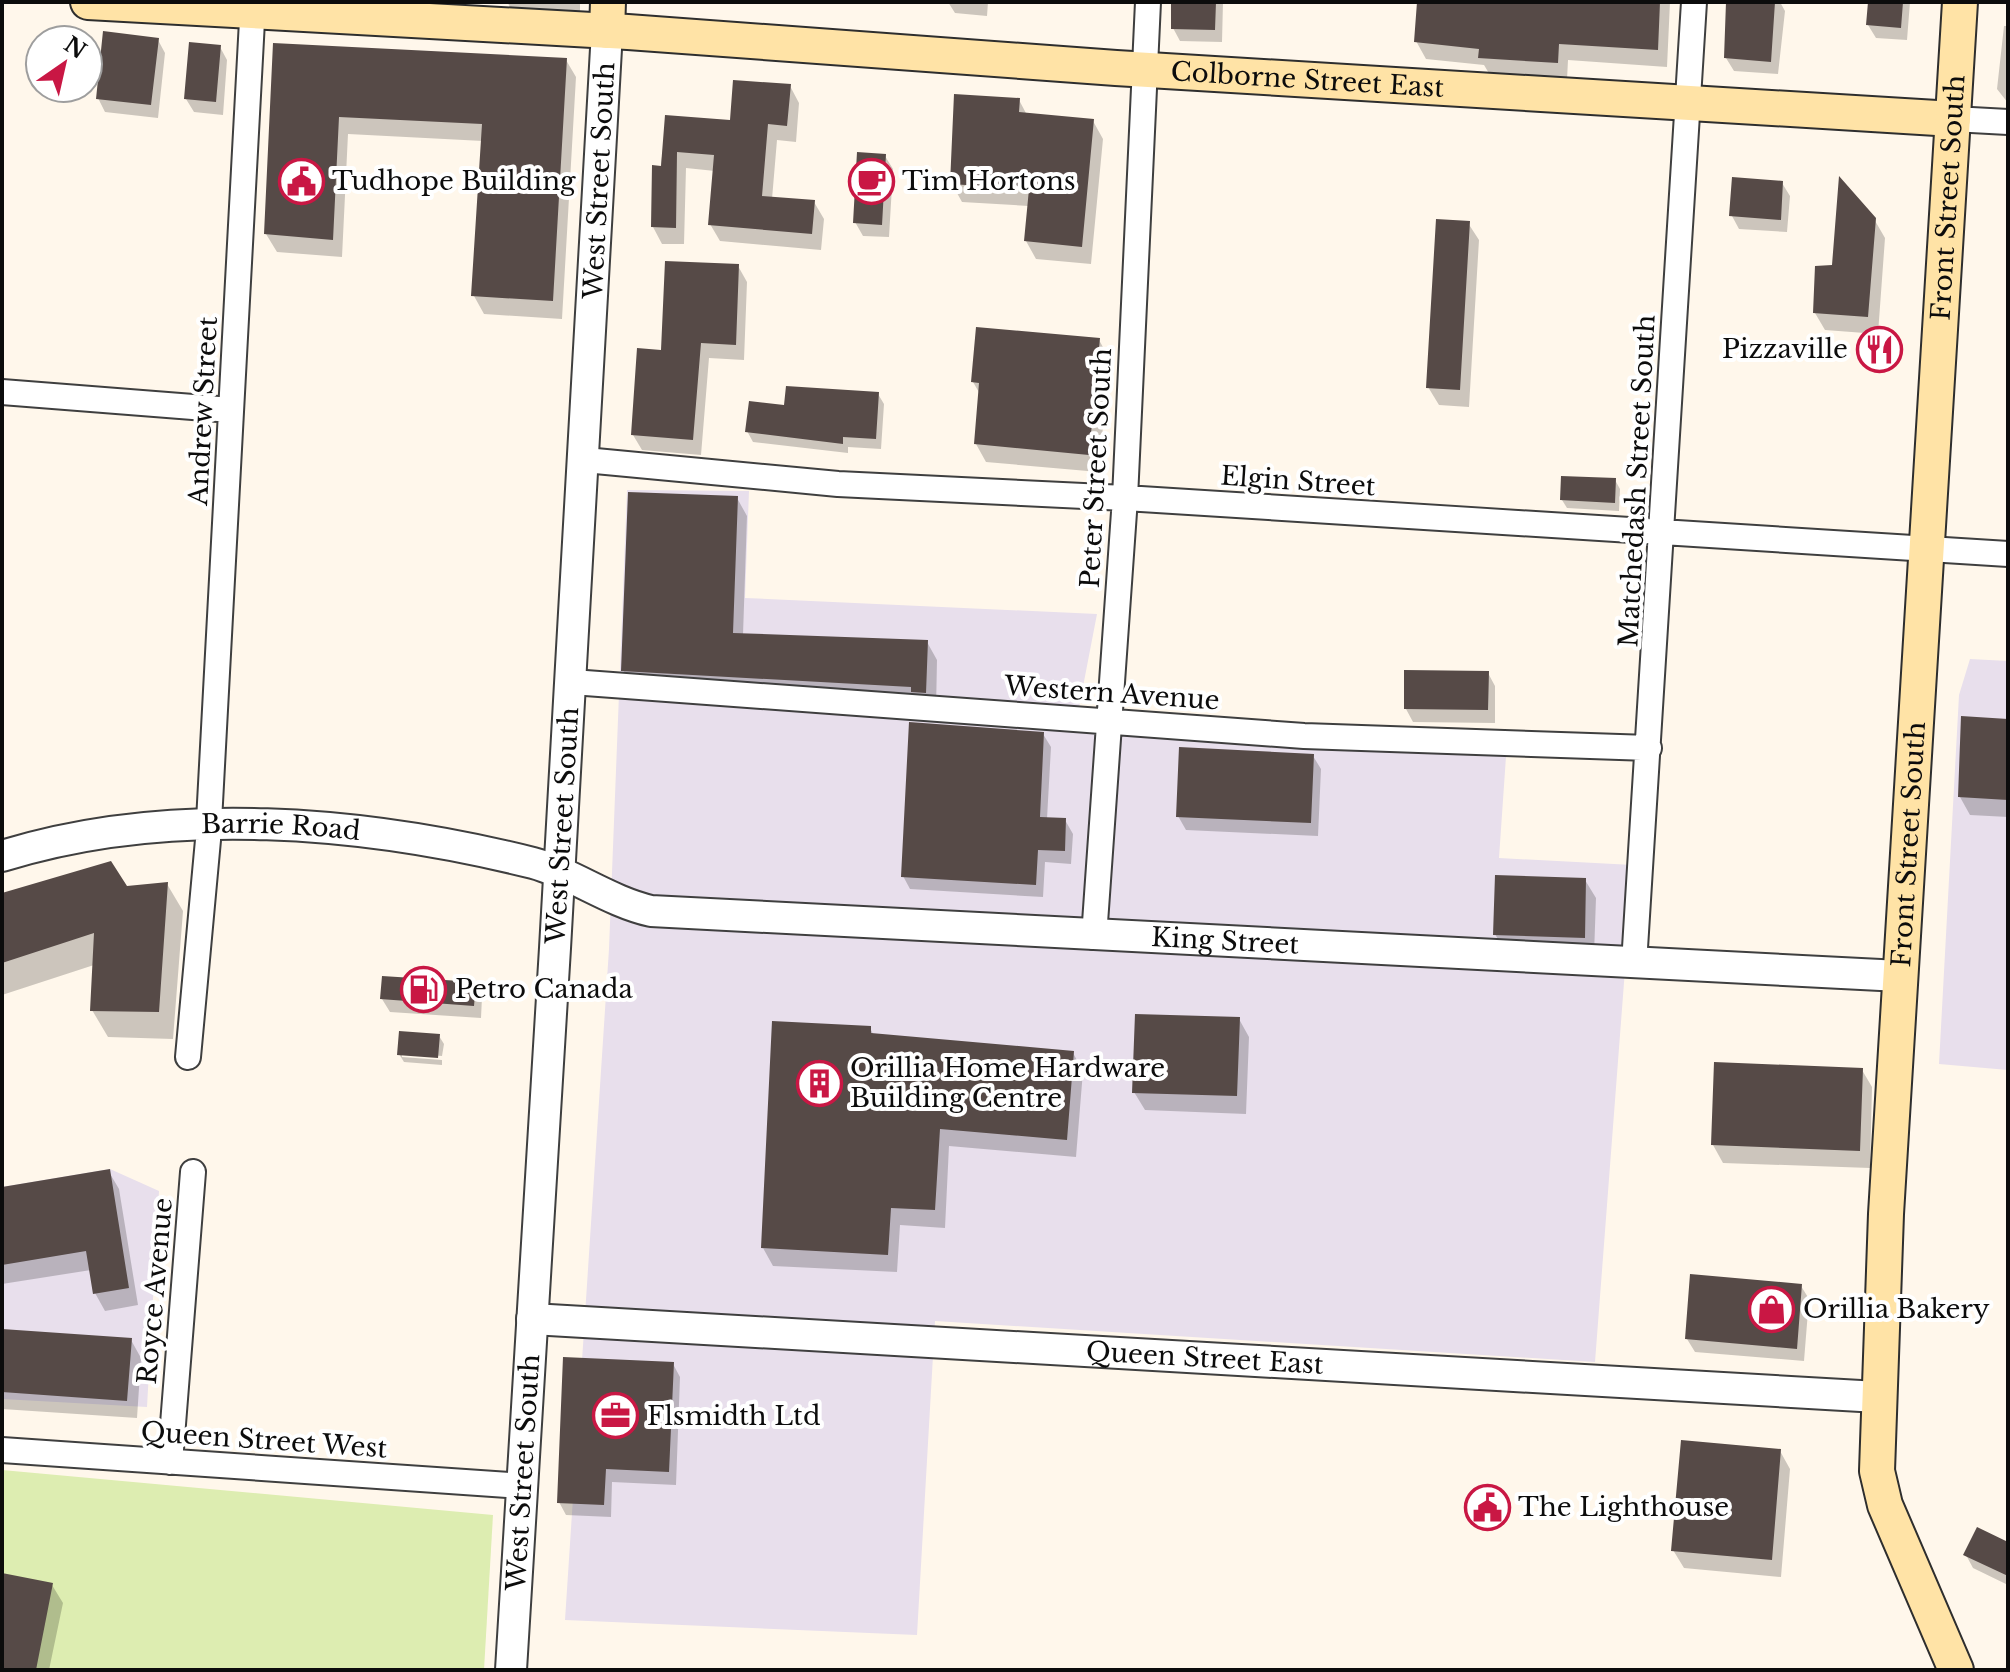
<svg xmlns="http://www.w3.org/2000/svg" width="2010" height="1672" viewBox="0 0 2010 1672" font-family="'Libre Baskerville',serif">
  <rect width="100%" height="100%" fill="#fff7eb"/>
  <!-- industrial -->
  <path fill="#e8dfec" d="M627,490l122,1 -4,107 352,16 -21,109 431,19 -8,116 134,7 -38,497 -660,-41 -18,314 -352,-15 44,-671z
    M1970,659l38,2v409l-69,-6 20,-369z
    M110,1169l49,22 -12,216 -145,-8v-212z"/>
  <!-- green -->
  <path fill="#ddedb1" d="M2,1470l491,45 -9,155h-482z"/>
  <!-- shadow -->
  <path fill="#0003" d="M507,2h73v11l-69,-5z
    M948,2h40l-1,14 -32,-3z
    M1173,2h50l-1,40 -42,-1 -7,-13z
    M1419,2h251l-3,65 -99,-7 -1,20 -77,-5 -6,-10 -58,-6 -10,-18z
    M1728,2h52l5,9 -7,63 -44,-3 -8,-13z
    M1870,2h40l-3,38 -31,-2 -8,-13z
    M2004,26h4v77l-11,-14z
    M158,40l7,13 -7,65 -53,-6 -7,-14z
    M275,45l291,15 10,17 -14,242 -78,-5 -10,-18 9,-155 -135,-7 -6,123 -65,-5 -11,-18z
    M220,47l7,13 -4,55 -29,-3 -8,-13z
    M790,86l9,17 -3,39 -19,-2 -5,59 42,3 10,17 -3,31 -101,-9 -10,-17 5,-53 -29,-3 -2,76h-22l-9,-17 14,-110 65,6z
    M1019,100l8,15 66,6 10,18 -12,125 -55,-5 -10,-18 3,-35 -67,-4 -10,-18z
    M885,156l8,13 -4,68 -26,-1 -8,-14z
    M1782,183l8,13 -3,36 -48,-3 -7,-13z
    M1874,219l11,19 -7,96 -53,-4 -10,-17z
    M1468,223l11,17 -10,167 -30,-2 -11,-18z
    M738,266l9,16 -3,78 -35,-2 -8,97 -59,-5 -9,-15 30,-83z
    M1099,340l10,18 -10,114 -113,-10 -10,-18 4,-50 -7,-12z
    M878,394l6,10 -3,45 -33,-2v6l-95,-11 -6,-11 39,-24z
    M1615,480l5,9 -1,22 -52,-3 -5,-8z
    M737,498l10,18 -4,119 184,7 10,18 -1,50 -303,-22 -10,-18z
    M1488,673l7,13v37l-82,-1 -7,-13z
    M2008,721v96l-38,-2 -10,-18z
    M1043,734l8,13 -4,72 18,1 8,14 -2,30 -26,-2 -2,35 -133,-8 -7,-13z
    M1313,756l8,13 -3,67 -132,-6 -8,-14z
    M1585,880l11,18 -2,57 -89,-3 -10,-18z
    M167,884l16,27 -10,128 -65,-2 -16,-27 2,-45 -92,30v-100z
    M475,984l7,13 -1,21 -91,-6 -8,-13z
    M1239,1019l10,18 -3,77 -101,-4 -11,-18z
    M870,1028l4,8 199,17 10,18 -7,86 -127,-11 -4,82 -45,-3 -3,47 -124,-6 -10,-18z
    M401,1033l38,3 5,8 -2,12 -40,-3v4l40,3v5l-38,-3 -5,-8z
    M1862,1070l10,17 -2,81 -147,-5 -10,-18z
    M109,1172l10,17 19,116 -33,6 -10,-18 -4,-23 -89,14v-95z
    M1801,1286l8,13 -5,62 -109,-9 -8,-13z
    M2,1331l129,9 10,18 -4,60 -135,-9z
    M673,1364l7,13 -4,108 -64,-3 -1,35 -45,-2 -7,-13z
    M1780,1451l10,18 -9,108 -97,-9 -11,-18z
    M2008,1542v43l-35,-17 -7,-13z
    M2,1575l50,10 11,18 -14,67h-47z"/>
  <!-- building -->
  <path fill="#564a47" d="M1171,2h45l-1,28 -44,-1z
    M1417,2h243l-2,48 -99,-6 -1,19 -80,-5 1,-9 -65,-7z
    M1726,2h49l-4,60 -47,-4z
    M1868,2h35l-2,26 -35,-3z
    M103,31l56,7 -8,67 -55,-6z
    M189,42l32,3 -5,57 -32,-3z
    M273,43l294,15 -14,243 -82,-5 11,-172 -143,-7 -6,123 -69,-6z
    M733,80l58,4 -4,42 -19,-2 -6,72 53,4 -3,34 -104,-9 6,-70 -37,-3 -1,76 -25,-1 1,-62 9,1 4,-51 65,5z
    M954,94l66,4 -1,14 75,7 -12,128 -58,-6 5,-52 -79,-5z
    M857,152l29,2 -4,71 -29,-2z
    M1839,176l37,42 -8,99 -55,-4 2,-47 17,-1z
    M1732,177l51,4 -2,39 -52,-4z
    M1436,219l34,2 -10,169 -34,-2z
    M665,261l74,3 -3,81 -35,-2 -8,97 -62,-5 6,-87 24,2z
    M976,327l124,11 -11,117 -115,-11 5,-61 -8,-1z
    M786,386l93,6 -3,47 -33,-2v7l-98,-12 4,-31 35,4z
    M1561,476l55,2 -1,25 -55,-3z
    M628,492l110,4 -5,137 195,7 -2,53 -15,-1v-5l-290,-16z
    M1404,670l85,1 -1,39 -84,-1z
    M1961,716l47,3v81l-50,-3z
    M909,722l135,10 -4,85 26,1 -1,33 -27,-1 -2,35 -135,-8z
    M1179,747l135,7 -3,69 -135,-6z
    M111,861l16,25 41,-4 -9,130 -69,-1 4,-78 -92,30v-70z
    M1495,875l91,3 -1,60 -92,-3z
    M382,976l94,6 -2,24 -94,-7z
    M1135,1014l105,3 -3,79 -105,-3z
    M772,1021l99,5v7l203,18 -7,89 -127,-11 -5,81 -44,-2 -3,47 -127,-7z
    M399,1031l41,3 -2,24 -41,-3z
    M1714,1062l149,6 -3,83 -149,-6z
    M110,1169l19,119 -36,6 -7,-43 -84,14v-78z
    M1690,1274l112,10 -5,65 -112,-10z
    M2,1329l130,9 -5,63 -125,-9z
    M563,1357l111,5 -5,110 -63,-3 -2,36 -47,-2z
    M1681,1440l100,9 -9,111 -101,-9z
    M1977,1527l31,15v34l-45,-21z
    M2,1573l51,10 -17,87h-34z"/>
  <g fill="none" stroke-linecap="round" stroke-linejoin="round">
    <defs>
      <path id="minor" d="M1953,119l55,3
        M2,392l229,18
        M585,460l253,24 287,14 883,56
        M572,682l732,54 345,12
        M1094,937l31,-439 23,-496
        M1634,964l60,-962
        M188,1057l20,-217 45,-838
        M2,1450l521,36
        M170,1462l23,-290"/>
      <g id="tertiary">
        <path id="s1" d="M2,856c167,-52 363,-35 531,7 41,11 75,38 118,48l1249,65"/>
        <path id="s2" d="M532,1319l1346,78"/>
        <path id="s3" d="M511,1670c33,-546 68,-1093 96,-1639"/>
      </g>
      <g id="secondary">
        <path id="s4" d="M88,2l540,30 488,36 837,51"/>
        <path d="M607,31l1,-29"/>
        <path id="s5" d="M1956,1670l-71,-165 -8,-34 9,-257 74,-1212"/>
      </g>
    </defs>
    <!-- minor casing -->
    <use href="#minor" stroke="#3f3f3f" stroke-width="28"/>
    <!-- tertiary casing -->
    <use href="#tertiary" stroke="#3f3f3f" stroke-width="34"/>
    <!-- secondary casing -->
    <use href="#secondary" stroke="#2e2e2e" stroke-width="38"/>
    <!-- minor -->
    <use href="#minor" stroke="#fff" stroke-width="24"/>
    <!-- tertiary -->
    <use href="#tertiary" stroke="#fff" stroke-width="30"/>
    <!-- secondary -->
    <use href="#secondary" stroke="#ffe3a6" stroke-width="34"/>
  </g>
  <!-- icons -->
  <defs>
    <symbol id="civic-ring" viewBox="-11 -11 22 22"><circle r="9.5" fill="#fff" stroke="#c91744" stroke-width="1.5"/><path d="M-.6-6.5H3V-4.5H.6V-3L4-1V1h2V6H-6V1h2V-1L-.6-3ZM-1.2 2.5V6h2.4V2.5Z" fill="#c91744"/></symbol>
    <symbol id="cafe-ring" viewBox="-11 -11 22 22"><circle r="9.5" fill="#fff" stroke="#c91744" stroke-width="1.5"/><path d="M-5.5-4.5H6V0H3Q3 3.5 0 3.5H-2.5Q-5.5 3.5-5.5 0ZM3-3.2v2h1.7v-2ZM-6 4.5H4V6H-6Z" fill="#c91744"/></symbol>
    <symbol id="restaurant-ring" viewBox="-11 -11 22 22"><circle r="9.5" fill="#fff" stroke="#c91744" stroke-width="1.5"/><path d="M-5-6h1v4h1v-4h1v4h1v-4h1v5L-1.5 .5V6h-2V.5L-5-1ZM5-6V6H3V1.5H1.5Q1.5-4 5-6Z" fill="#c91744"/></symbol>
    <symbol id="fuel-ring" viewBox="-11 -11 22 22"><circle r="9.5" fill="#fff" stroke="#c91744" stroke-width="1.5"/><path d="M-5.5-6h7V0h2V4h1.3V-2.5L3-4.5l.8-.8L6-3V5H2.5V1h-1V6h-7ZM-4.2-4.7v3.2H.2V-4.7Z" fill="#c91744"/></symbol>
    <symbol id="building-ring" viewBox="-11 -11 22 22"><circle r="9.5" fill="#fff" stroke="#c91744" stroke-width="1.5"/><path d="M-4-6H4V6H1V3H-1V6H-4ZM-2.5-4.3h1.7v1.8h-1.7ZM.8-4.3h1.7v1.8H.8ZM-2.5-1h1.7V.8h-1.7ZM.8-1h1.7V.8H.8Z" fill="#c91744"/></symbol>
    <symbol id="shop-ring" viewBox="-11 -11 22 22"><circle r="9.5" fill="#fff" stroke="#c91744" stroke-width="1.5"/><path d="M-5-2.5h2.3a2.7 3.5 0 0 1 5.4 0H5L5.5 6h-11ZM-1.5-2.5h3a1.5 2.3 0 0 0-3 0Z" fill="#c91744"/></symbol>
    <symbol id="office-ring" viewBox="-11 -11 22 22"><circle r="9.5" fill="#fff" stroke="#c91744" stroke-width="1.5"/><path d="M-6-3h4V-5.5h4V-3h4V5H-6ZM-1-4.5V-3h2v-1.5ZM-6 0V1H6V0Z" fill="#c91744"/></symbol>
  </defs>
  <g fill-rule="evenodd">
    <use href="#civic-ring" x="276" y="156" width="51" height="51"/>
    <use href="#cafe-ring" x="846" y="156" width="51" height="51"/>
    <use href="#restaurant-ring" x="1854" y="324" width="51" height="51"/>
    <use href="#fuel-ring" x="398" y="964" width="51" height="51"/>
    <use href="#building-ring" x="794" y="1058" width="51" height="51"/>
    <use href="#shop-ring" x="1746" y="1284" width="51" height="51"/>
    <use href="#office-ring" x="590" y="1390" width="51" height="51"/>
    <use href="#civic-ring" x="1462" y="1482" width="51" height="51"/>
  </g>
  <g text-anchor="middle" stroke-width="8" stroke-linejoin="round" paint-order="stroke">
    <!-- street labels -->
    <g font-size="26" fill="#0c0c0c" stroke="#fff">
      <text dy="9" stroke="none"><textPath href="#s4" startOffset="1222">Colborne Street East</textPath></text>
      <text dy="9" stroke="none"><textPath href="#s3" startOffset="1492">West Street South</textPath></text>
      <text dy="9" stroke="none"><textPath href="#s5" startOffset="1490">Front Street South</textPath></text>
      <text transform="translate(203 411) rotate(-87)" y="9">Andrew Street</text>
      <text transform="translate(1096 468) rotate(-87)" y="9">Peter Street South</text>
      <text transform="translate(1298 481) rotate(4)" y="9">Elgin Street</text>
      <text transform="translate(1637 481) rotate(-87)" y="9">Matchedash Street South</text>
      <text transform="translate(1112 693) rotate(4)" y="9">Western Avenue</text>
      <text dy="9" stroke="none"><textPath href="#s3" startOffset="846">West Street South</textPath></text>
      <text dy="9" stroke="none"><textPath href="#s1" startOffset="282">Barrie Road</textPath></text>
      <text dy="9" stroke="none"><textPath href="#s5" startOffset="842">Front Street South</textPath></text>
      <text dy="9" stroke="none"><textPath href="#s1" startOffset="1240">King Street</textPath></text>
      <text transform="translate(155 1291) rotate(-85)" y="9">Royce Avenue</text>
      <text dy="9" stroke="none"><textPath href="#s2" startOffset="674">Queen Street East</textPath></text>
      <text transform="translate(264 1440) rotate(4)" y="9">Queen Street West</text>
      <text dy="9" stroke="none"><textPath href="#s3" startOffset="198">West Street South</textPath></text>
    </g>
    <!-- poi labels -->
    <g font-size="26" fill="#0c0c0c" stroke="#fff" text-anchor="start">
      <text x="332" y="190">Tudhope Building</text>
      <text x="902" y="190">Tim Hortons</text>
      <text x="1848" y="358" text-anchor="end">Pizzaville</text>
      <text x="455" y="998">Petro Canada</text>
      <text x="850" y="1077">Orillia Home Hardware<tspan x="850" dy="30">Building Centre</tspan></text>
      <text x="1803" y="1318">Orillia Bakery</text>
      <text x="647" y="1425">Flsmidth Ltd</text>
      <text x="1518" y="1516">The Lighthouse</text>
    </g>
  </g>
  <!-- border -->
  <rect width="2010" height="1672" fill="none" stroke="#0c0c0c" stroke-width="8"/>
  <!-- north arrow -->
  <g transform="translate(64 64) rotate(34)"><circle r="38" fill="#ffffff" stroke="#9e9e9e" stroke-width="2"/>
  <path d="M0-6L14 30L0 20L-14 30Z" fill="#c91744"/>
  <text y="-12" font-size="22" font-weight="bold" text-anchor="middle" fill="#0c0c0c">N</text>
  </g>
</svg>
